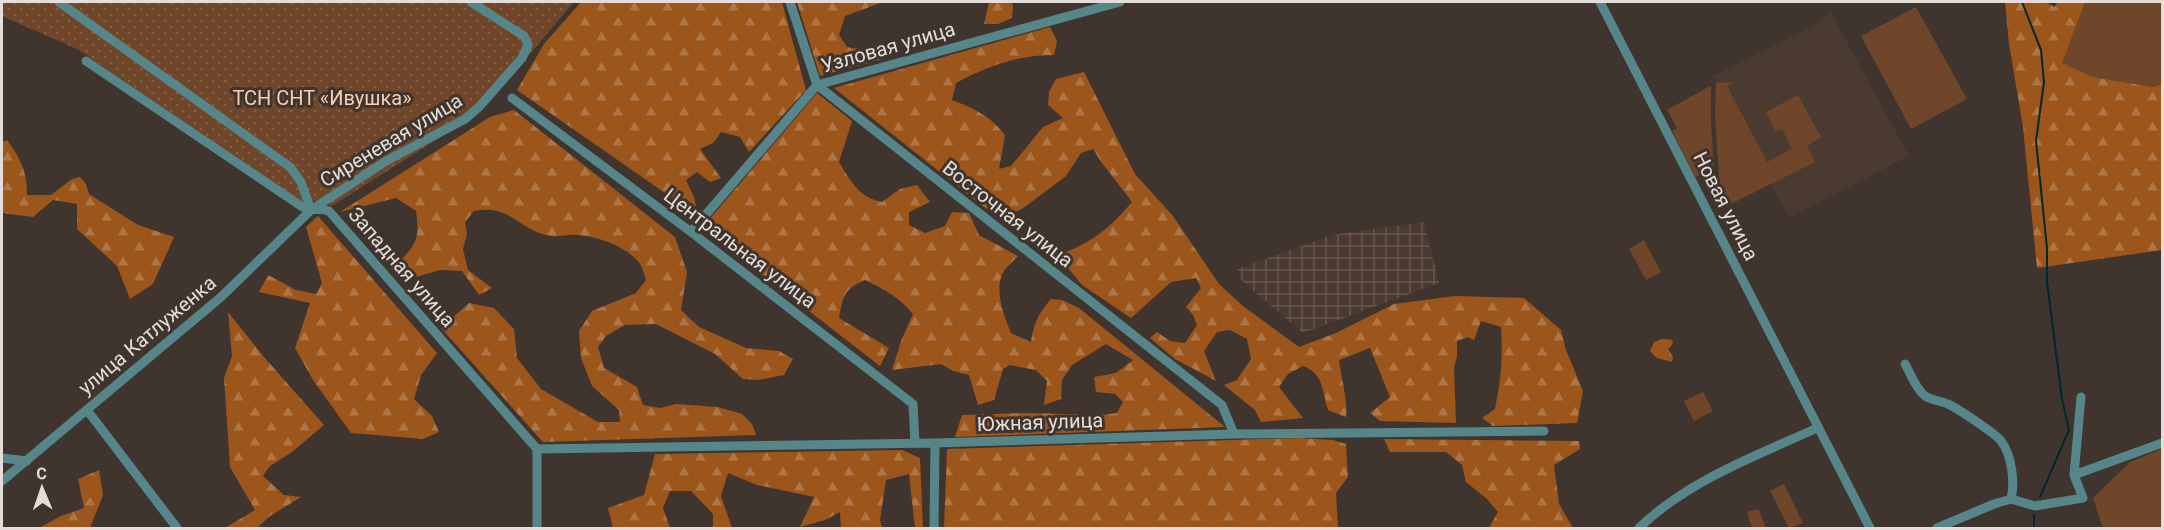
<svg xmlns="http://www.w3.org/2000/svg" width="2164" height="530" viewBox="0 0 2164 530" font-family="Roboto,sans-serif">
  <defs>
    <pattern id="industrial-grid" width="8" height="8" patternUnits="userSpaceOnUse" patternTransform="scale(1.5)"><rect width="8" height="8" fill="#4b3a30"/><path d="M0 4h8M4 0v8" fill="none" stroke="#65564d"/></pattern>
    <pattern id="forest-firs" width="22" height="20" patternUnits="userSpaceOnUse" patternTransform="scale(1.5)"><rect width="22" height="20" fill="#9c551b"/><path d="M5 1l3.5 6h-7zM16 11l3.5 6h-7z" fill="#ae7546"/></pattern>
    <pattern id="garden-dots" width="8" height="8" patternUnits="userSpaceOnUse" patternTransform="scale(1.5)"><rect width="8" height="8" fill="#6f4629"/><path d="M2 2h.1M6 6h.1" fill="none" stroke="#836047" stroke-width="1.8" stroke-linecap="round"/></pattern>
  </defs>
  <rect width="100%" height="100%" fill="#3f352e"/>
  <!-- built -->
  <path fill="#4b3a30" d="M1830,11l79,145 -120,62 -76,-142 104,-52z"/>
  <!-- industrial -->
  <path fill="url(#industrial-grid)" d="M1424,222l15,61 -136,50 -63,-54 -2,-10 94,-34z"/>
  <!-- green -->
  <path fill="#6f4629" d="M2085,2h77v82l-9,3 -60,-10 -32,-14z
    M1916,7l51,92 -56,30 -50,-93z
    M1733,82l-6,4 40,76 25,-13 -10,-20 -6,3 -10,-20 32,-17 23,42 -14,9 8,16 -94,47 -6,-93 1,-33z
    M1710,86l1,2v33l5,87 -15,-33 -6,2 -23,-46 5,-3 -10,-18z
    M1644,240l17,32 -15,8 -17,-31z
    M1703,392l10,19 -19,10 -10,-20z
    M2162,449v79h-59l-10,-30 37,-36z
    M1784,484l19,39 -14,5 -19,-37z
    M1757,509l2,1 7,18h-14l-5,-16z"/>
  <!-- forest -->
  <path fill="url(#forest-firs)" d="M581,2h201l24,88 -57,62 -9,-15 -19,-5 -8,11 -13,6 21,29 -11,4 -13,-10 -11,8 8,17 4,19 -181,-126 27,-46z
    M797,2h86l-38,14 -6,19 8,12c16,4 33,2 49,6l-17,7 -59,16z
    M989,2h22l2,4 -1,12 -14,6h-14z
    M2005,2h40l10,5 2,-5h28l-23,61 31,14 60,10 9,-3v166l-125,18 -14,-141 -14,-83z
    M1050,27l7,14 -3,14c-36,0 -66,11 -98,28l-4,17c23,9 37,15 53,35l-6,34 12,-3 32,-39 20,-9 -15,-13 1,-13 7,-13 28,-7 51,102 38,42 46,68 24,22 56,41 37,-14 58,-29 61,-8 69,2 37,32 5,20 17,41 -6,32 -84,3 -11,-8 13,-9c6,-29 8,-53 6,-82l-20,-6 -7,19 -6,-3 -11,4v15l-3,12 2,55 -76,-2 -10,-8 20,-16 -20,-49 -31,12c2,19 9,39 7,57l-18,-7c-6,-19 -4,-36 -25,-44l-15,8 -9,13 24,31 -42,4 -6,-12 -31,-25 13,-5 14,-21 -4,-20 -17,-9 -13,2 -13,19 12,30 -41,-22 -25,-21 7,-6 13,9 15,2 12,-18 -4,-10 -7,-8 15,-19 -5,-10 -25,4 -40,36 -49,-33 -18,-22 2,-11c28,-11 47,-27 66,-50l-30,-39 -9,-14 -12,4 -15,23 -44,33 -23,10 -165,-131z
    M817,93l35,28 -13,41c11,18 20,36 43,40l18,-13 17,-4 13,17 -21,10v13l16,8 20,-7 7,-14 17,1 10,22 39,21c-4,5 -10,9 -14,15 -11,17 0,45 7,62l20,9c3,-19 7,-28 20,-43l11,1 17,8 146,119 -270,10 7,-22 65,-2 75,2 15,-2 6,-11 -8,-8 -19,-2 -2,-15 22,-4 17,-13 -27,-16 -34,21 -10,15 -1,19 -17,6 3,-24 -11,-11 -26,-5 -7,4 -9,31 -16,5 -9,-30 -16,-4 -12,-7 -49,6 9,-29 12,-27c-13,-16 -29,-25 -48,-34 -21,9 -22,16 -26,38l50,30 -9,18 -178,-138z
    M514,110l161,127 12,35 -6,38 18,17 47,21 33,3 14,8 -9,16 -26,5 -15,-1 -28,-25 -59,-30 -31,1 -19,11 -8,11 6,21 33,19 6,18 17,3 16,-4 42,3 24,7 10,10 4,11 -213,7 -102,-114 28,-25 25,5 20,21 3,29 24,31 57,33h22l-1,-12 -27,-24 -11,-28 -2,-27 13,-20 44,-18 10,-13c-2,-6 -4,-16 -9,-20 -15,-15 -38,-23 -59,-25 -9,-1 -18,2 -27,1 -32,-5 -39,-32 -77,-25l-9,11 2,12 -4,15 5,21 24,18 -13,7 -17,-24 -22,-1 -31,9 -12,-14c19,-22 23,-24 19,-54l-20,-13 -56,14 150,-95z
    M7,140c14,20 20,31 20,55h24l21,-16 8,-2 6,7 3,10 49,31 36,12 -21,47 -23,15 -13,-33 -40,-37v-25l-24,-4 -20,17 -31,-4v-71z
    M318,216l119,137 -16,22 -7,24 18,17 7,16 -16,7 -72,-6 -38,-53 -18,-32 15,-45 -51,-11 9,-17 28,15 20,4 6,-11 -16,-56z
    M228,312l36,45 60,68 -32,27 -22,14 -7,10 21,19 17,2 -31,19 -13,12h-32l30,-18 -25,-43 -6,-89 8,-22z
    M1663,339l10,1 -1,5 -4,4 5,8 -1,5 -15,-4 -7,-7 4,-9z
    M1299,438l34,2 13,4 2,33 -12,16 2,35h-394l3,-79z
    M1384,439l195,2 1,8 -26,16 5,39 14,24h-84l9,-16 -11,-13 -21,-17 -4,-17 -16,-13h-56z
    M902,450l18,8 3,70h-8l-6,-54 -23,6 -6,40 2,8h-41l-1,-16 -15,8 -25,7 14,-30 -57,-12 -29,-12 -7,23 11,32h-19v-14l-22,-23h-21l-7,17 7,20h-57l-5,-20 36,-13 11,-41z
    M99,470l4,25 -13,33h-51l22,-12 23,-8 -6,-29z"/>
  <!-- garden -->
  <path fill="url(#garden-dots)" d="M2,2h572l-84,99 -21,18 -137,87 -17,-5h-14l-222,-151 -77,-34z"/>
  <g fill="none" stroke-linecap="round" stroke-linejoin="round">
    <!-- stream -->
    <path stroke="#00292c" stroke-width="2" d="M2022,2l19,48 3,32 -8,59 11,107v34l15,117 7,31 -29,67
      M2034,515v13"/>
    <!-- minor -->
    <path stroke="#568689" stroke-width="9" d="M59,2l231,165 11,15 10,28
      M790,2l27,83 405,320 12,29
      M1600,2l270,526
      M86,61l215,145c11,7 18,1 28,5l208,238v79
      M512,98l179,134 222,172 2,39
      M691,232l126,-147 303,-83
      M1905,364c6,10 11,25 20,32 8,5 19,5 27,10 9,5 44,28 49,35 11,14 14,42 10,58
      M87,410l90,118
      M537,449l398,-6 299,-9 310,-3
      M2,458l25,3
      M2074,475l88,-32
      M2,481l219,-184 90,-87 75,-49 79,-42 14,-12 43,-49 6,-13 -4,-9 -53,-34
      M934,528l1,-85
      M1639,528c48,-47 117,-72 178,-100
      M1937,528l57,-24 17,-5 24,7 48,-8 -9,-23 7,-78"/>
  </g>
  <g text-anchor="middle" stroke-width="6" stroke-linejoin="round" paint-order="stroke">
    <!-- street labels -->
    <g font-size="20" fill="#e4ddd9" stroke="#3f352e">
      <text transform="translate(888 47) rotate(-16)" y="7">Узловая улица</text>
      <text transform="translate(391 140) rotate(-31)" y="7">Сиреневая улица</text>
      <text transform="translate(1726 206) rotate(63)" y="7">Новая улица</text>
      <text transform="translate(1008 214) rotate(38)" y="7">Восточная улица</text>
      <text transform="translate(740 248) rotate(37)" y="7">Центральная улица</text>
      <text transform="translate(402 267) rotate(49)" y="7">Западная улица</text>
      <text transform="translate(147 335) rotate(-40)" y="7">улица Катлуженка</text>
      <text transform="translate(1040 422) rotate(-2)" y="7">Южная улица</text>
    </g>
    <!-- park labels -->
    <g font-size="20" fill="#f7cfb4" stroke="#3f352e">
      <text x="322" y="105">ТСН СНТ «Ивушка»</text>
    </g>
  </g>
  <!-- border -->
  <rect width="2164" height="530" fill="none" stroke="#e4ddd9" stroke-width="6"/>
  <!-- north arrow -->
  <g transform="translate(42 488) rotate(358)" stroke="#3f352e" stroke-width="4.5" paint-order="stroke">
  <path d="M0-4.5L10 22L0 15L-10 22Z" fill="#e4ddd9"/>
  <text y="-9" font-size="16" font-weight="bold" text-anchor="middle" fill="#e4ddd9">С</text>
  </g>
</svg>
